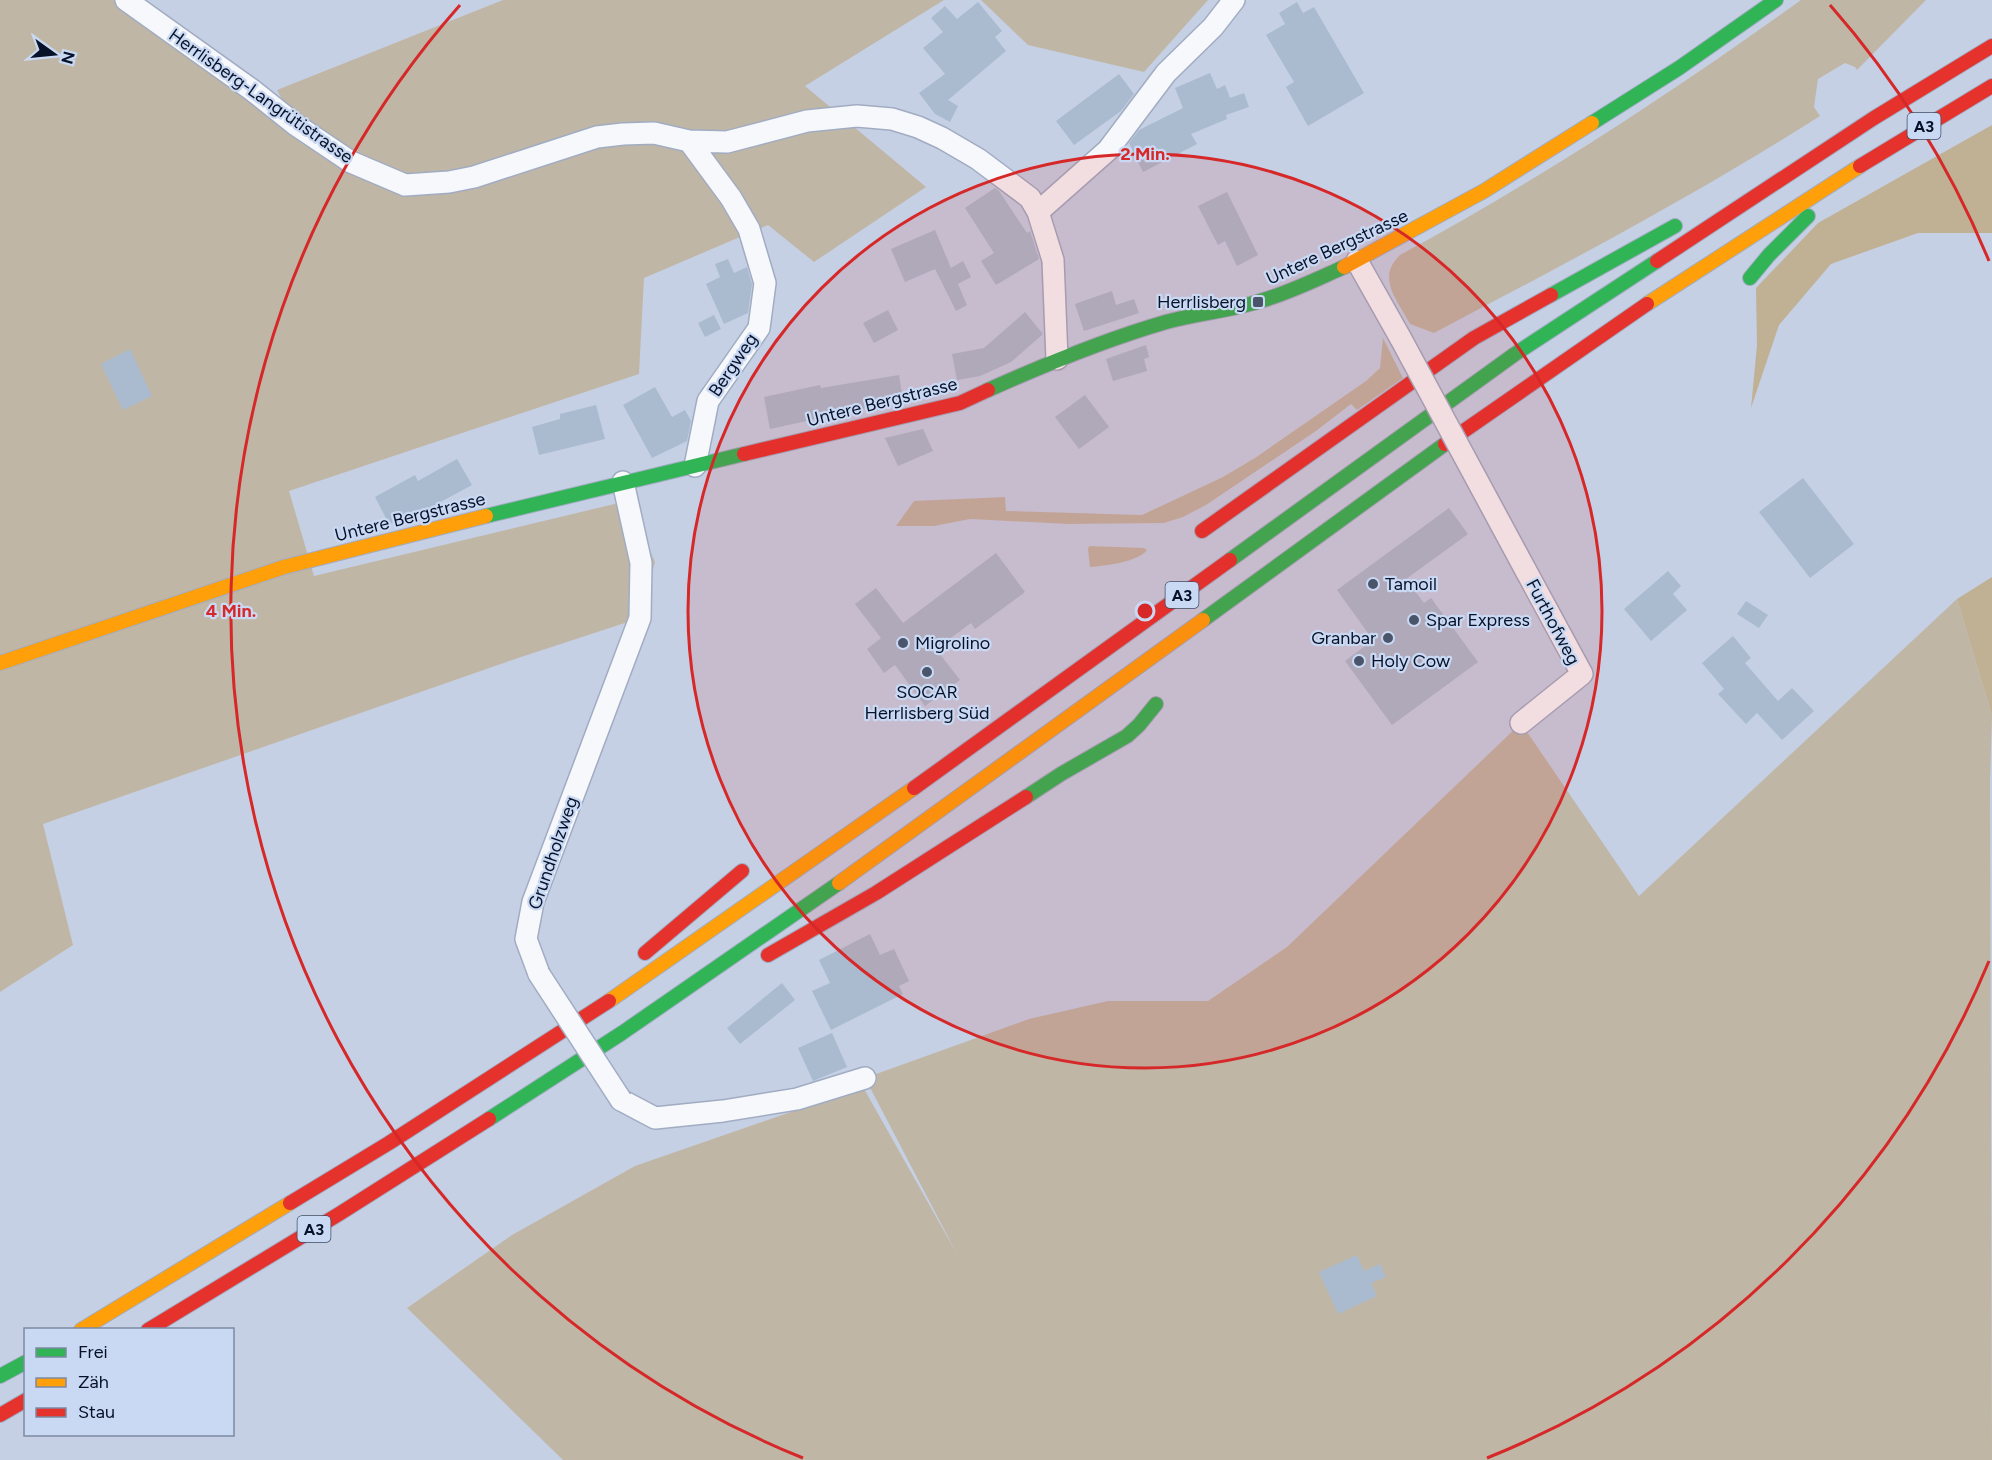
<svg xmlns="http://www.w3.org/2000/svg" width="1992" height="1460" viewBox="0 0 1992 1460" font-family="Figtree,sans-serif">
  <rect width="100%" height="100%" fill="#c5d0e5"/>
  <!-- green -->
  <path fill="#c0b6a6" d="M0,0h123l172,124 -18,-34 226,-90h441l-139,86 121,101 -112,75 -46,-37 -124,53 -5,96 -350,117 25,85 313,-75 28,61 -15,56 -125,41 -472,165 30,121 -73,47z
    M981,0h227l-64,72 -116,-27z
    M1801,0h125l-69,70 -2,-3 -10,-4 -27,16 -4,28 6,9c-124,79 -255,148 -386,217l-24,-9c-13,-25 -34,-46 -10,-69 139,-75 273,-163 401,-255z
    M1383,338l20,40 -46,32 -6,-6 -35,27 -110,74 -23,12 -19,6 -96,1 -98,-5 -36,7h-38l18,-25 91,-4 1,14 136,4 81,-38 32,-19 111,-77 14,-13z
    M1089,546l55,2 3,2c-9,12 -42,16 -57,17l-2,-18z
    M1957,599l35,117 -2,65 2,679h-1429l-156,-152 105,-73 123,-69 228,-79 94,167 -92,-176 164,-59 79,-18h100l79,-54 234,-224 118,173z"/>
  <!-- forest -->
  <path fill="#c0b195" d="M1992,125v108h-74l-87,31 -52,61 -28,83 6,-63 -1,-57 62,-65z
    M1992,577v139l-35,-117z"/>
  <!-- building -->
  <path fill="#aabbcf" d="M978,2l24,29 -7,6 11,14 -58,49 10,6 -8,16 -15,-8 -16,-21 26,-19 -22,-26 20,-16 -12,-14 14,-12 12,13z
    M1297,2l6,11 11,-6 50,86 -56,33 -22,-39 8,-5 -28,-47 19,-11 -6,-11z
    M1210,73l7,16 8,-4 5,13 14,-5 5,14 -23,8 1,4 -36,15 6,10 -54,28 -14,-29 10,-13 44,-22 -8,-20z
    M1119,74l15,20 -13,17 -47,34 -18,-24z
    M995,188l4,3 28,42 3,-2 9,28 -43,26 -15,-24 13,-8 -29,-45z
    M1227,192l31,63 -21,11 -12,-25 -7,4 -20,-39z
    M935,230l16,38 12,-7 8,16 -13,7 9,21 -11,6 -21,-42 -30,13 -14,-33z
    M728,259l6,14 13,-6 5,17 -4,29 -24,11 -18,-40 14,-7 -5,-13z
    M1112,291l4,14 18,-6 5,14 -55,18 -9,-27z
    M888,310l10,20 -24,13 -11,-20z
    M1025,312l18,22 -32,28 -31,14 -23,4 -5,-26 32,-6z
    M714,315l7,14 -16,8 -7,-14z
    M1146,345l3,12 -5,2 3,12 -34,10 -7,-22z
    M130,349l22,47 -29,14 -22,-46z
    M899,375l4,25 -133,29 -6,-32 56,-12 1,3z
    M655,387l17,30 13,-7 6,11 -4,20 -35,17 -29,-53z
    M1085,395l24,32 -30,22 -24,-32z
    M596,405l9,34 -66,16 -7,-28 28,-8v-5z
    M923,429l10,22 -35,15 -13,-28z
    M457,459l15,26 -63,34 -20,5 -14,-27 40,-22 3,6z
    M1803,478l51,66 -44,34 -51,-66z
    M1449,508l19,26 -62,45 18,24 7,-5 47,64 -86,63 -47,-64 28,-21 -36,-50z
    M996,553l29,39 -50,37 -4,-6 -35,26 24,31 -35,26 -30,-41 -11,8 -17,-24 14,-11 -26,-34 21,-16 27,35z
    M1668,571l13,15 -8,8 14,16 -36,31 -27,-32z
    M1746,601l22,14 -9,13 -22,-14z
    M1733,636l18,22 -6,5 33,38 14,-13 22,23 -32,29 -25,-27 -11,11 -28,-30 6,-5 -22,-26z
    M870,934l10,21 14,-6 15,32 -10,5 4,8 -72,36 -19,-39 18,-8 -11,-23z
    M782,983l13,17 -55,44 -13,-16z
    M832,1033l15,34 -34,14 -15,-33z
    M1357,1255l7,16 16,-7 6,13 -15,6 6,13 -39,18 -19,-42z"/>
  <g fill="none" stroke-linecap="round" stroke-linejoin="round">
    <defs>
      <path id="street" d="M126,0l126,90 44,35 55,37 54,23 44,-3 25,-5 123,-40 26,-3 31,-1 35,8 38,1 80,-21 50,-5 35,3 26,8 24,11 36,21 52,39 8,14 15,48 4,99
        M689,141l42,57 18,31 16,54 -6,45 -51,73 -13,65
        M1038,212l70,-62 58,-77 47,-46 21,-27
        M1357,261l44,78
        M1521,723l61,-49 -57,-105
        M539,974l-13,-35 7,-37 107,-284 1,-55 -18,-81
        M621,1100l34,18 68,-7 74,-12 68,-21"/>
      <path id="fast" d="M1592,123l87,-55 97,-68
        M1750,278l19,-23 39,-39
        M1551,295l124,-69
        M988,390c58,-26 116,-50 178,-68 31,-9 64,-11 94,-21 29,-8 57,-22 84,-34
        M486,516l258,-62
        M1230,560l285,-206 142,-93
        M1203,620l242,-176
        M1026,797l35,-23 66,-38 12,-11 17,-21
        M489,1119l133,-86 217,-150
        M0,1376l26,-14"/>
      <path id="slow" d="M1344,267l140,-76 108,-68
        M1647,304l213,-138
        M0,663l284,-96 202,-51
        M839,883l364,-263
        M609,1001l305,-213
        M81,1330l209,-127"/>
      <path id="jam" d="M1860,166l132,-80
        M1657,261l217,-143 118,-72
        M1445,444l202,-140
        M744,454l216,-51 28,-13
        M1202,531l272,-193 77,-43
        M914,788l316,-228
        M645,953l97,-82
        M768,955l108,-62 150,-96
        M290,1203l99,-60 220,-142
        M148,1330l191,-116 150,-95
        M0,1415l26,-15"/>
    </defs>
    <!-- street casing -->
    <use href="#street" stroke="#a1acc2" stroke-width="24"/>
    <!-- fast casing -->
    <use href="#fast" stroke="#a1acc2" stroke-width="16"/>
    <!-- slow casing -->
    <use href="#slow" stroke="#a1acc2" stroke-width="16"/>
    <!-- jam casing -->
    <use href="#jam" stroke="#a1acc2" stroke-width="16"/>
    <!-- street -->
    <use href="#street" stroke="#f6f8fb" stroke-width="21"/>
    <!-- fast -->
    <use href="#fast" stroke="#30b455" stroke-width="14"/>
    <!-- slow -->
    <use href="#slow" stroke="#ff9f0a" stroke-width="14"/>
    <!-- jam -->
    <use href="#jam" stroke="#e5322d" stroke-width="14"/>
    <defs>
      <path id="street-bridge" d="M1401,339l124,230
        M539,974l82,126"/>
    </defs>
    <!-- street-bridge casing -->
    <use href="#street-bridge" stroke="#a1acc2" stroke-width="24" stroke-linecap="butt"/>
    <!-- street-bridge -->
    <use href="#street-bridge" stroke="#f6f8fb" stroke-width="21"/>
  </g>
  <!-- distance rings -->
  <circle cx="1145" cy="611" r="457" fill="#d62828" fill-opacity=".12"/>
  <g fill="none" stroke="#d62828" stroke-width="3">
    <circle cx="1145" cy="611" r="457"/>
    <path d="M1989 961A914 914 0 0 1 1487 1458M803 1458A914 914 0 0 1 460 5M1830 5A914 914 0 0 1 1989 261"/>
  </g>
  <!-- markers -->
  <g fill="#4a546b" stroke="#cad9f3" stroke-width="2">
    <rect x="1252" y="296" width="12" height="12" rx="3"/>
    <circle cx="1373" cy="584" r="6"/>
    <circle cx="1414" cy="620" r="6"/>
    <circle cx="1388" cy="638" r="6"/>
    <circle cx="903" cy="643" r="6"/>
    <circle cx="1359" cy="661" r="6"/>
    <circle cx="927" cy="672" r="6"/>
  </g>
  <g text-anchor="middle" stroke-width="4.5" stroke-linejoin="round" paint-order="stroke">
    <!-- shield labels -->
    <g fill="#cad9f3" stroke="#424e66" stroke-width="1.5">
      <rect x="1907.5" y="113" width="33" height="26" rx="4.5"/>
      <rect x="1165.5" y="582" width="33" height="26" rx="4.5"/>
      <rect x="297.5" y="1216" width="33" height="26" rx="4.5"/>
    </g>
    <g font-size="16" font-weight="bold" fill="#071229">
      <text x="1924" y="132">A3</text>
      <text x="1182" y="601">A3</text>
      <text x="314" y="1235">A3</text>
    </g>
    <!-- street labels -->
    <g font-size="18" fill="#071229" stroke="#cad9f3">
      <text transform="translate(261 96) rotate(35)" y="6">Herrlisberg-Langrütistrasse</text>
      <text transform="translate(1337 247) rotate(-25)" y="6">Untere Bergstrasse</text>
      <text transform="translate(733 365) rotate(-56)" y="6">Bergweg</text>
      <text transform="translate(882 402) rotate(-14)" y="6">Untere Bergstrasse</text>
      <text transform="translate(410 517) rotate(-14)" y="6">Untere Bergstrasse</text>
      <text transform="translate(1553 622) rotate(62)" y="6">Furthofweg</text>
      <text transform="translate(553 853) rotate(-71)" y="6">Grundholzweg</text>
    </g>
    <!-- poi labels -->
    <g font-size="18" fill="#071229" stroke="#cad9f3" text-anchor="start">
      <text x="1246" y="308" text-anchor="end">Herrlisberg</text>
      <text x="1385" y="590">Tamoil</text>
      <text x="1426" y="626">Spar Express</text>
      <text x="1376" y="644" text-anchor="end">Granbar</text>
      <text x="915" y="649">Migrolino</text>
      <text x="1371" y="667">Holy Cow</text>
      <text x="927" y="698" text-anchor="middle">SOCAR<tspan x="927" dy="21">Herrlisberg Süd</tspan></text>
    </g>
  </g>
  <circle cx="1145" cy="611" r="9" fill="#d62828" stroke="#cad9f3" stroke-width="3"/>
  <g font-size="18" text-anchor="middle" font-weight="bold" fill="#d62828" stroke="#cad9f3" stroke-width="4.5" stroke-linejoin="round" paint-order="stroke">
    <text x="1145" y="160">2 Min.</text>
    <text x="231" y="617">4 Min.</text>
  </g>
  <!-- legend -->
  <rect x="24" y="1328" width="210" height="108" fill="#cad9f3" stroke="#7c89a2" stroke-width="1.5"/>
  <rect x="36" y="1348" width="30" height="9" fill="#30b455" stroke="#7c89a2" stroke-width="1.5"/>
  <text x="78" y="1358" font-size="18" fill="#071229">Frei</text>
  <rect x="36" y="1378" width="30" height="9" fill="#ff9f0a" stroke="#7c89a2" stroke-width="1.5"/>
  <text x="78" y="1388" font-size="18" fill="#071229">Zäh</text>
  <rect x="36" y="1408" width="30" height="9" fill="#e5322d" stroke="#7c89a2" stroke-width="1.5"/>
  <text x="78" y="1418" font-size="18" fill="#071229">Stau</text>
  <!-- north arrow -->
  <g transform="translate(54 54) rotate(105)" stroke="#cad9f3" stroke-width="4.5" paint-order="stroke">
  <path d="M0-4.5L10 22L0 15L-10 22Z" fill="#071229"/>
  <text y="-9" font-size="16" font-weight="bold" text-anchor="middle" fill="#071229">N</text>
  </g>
</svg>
